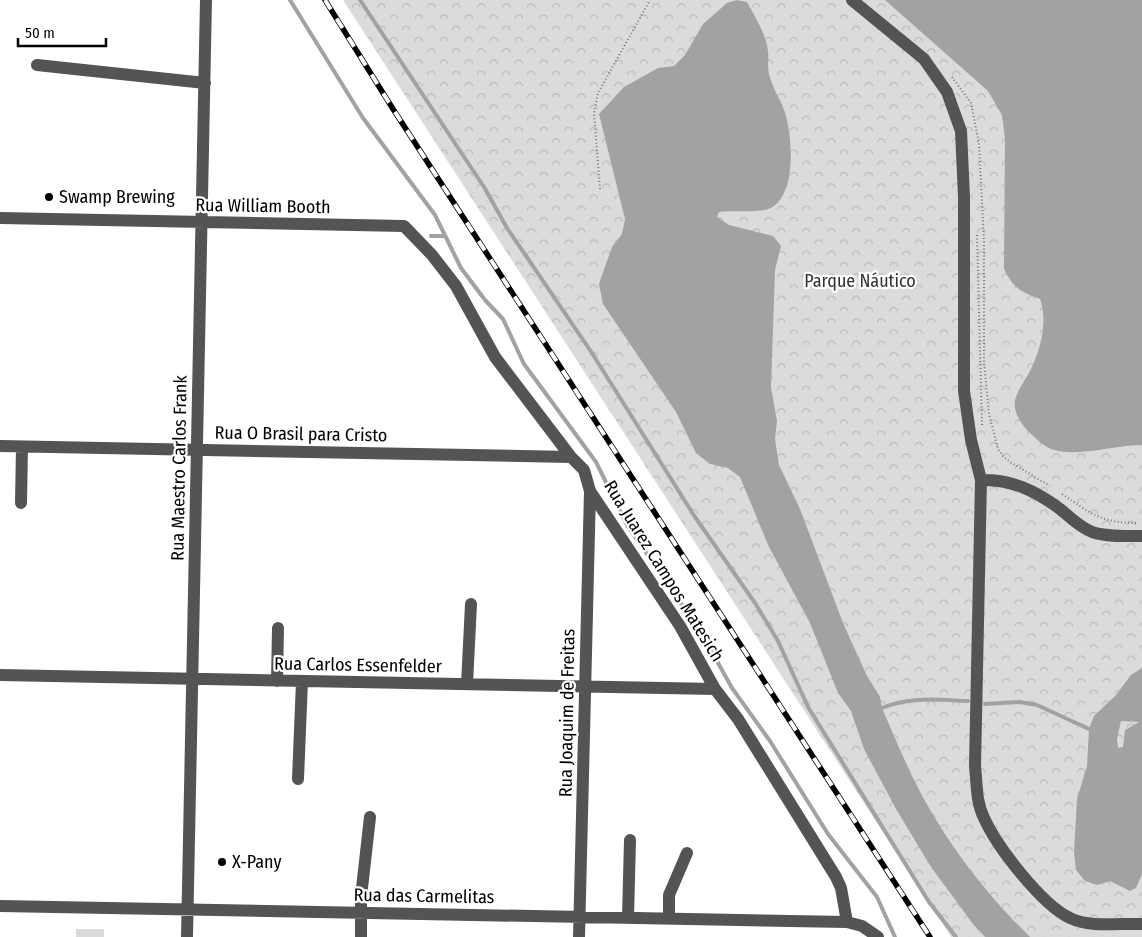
<svg xmlns="http://www.w3.org/2000/svg" width="1142" height="937" viewBox="0 0 1142 937" font-family="'Fira Sans Condensed',sans-serif">
  <defs>
    <pattern id="park-crowns" width="20" height="18" patternUnits="userSpaceOnUse" patternTransform="scale(1.25)"><rect width="20" height="18" fill="#dbdbdb"/><path d="M2 6a3 3 0 1 1 6 0M12 15a3 3 0 1 1 6 0" fill="none" stroke="#bababa"/></pattern>
  </defs>
  <rect width="100%" height="100%" fill="#fff"/>
  <!-- green -->
  <path fill="#dbdbdb" d="M76,929h28v8h-28z"/>
  <!-- park -->
  <path fill="url(#park-crowns)" d="M343,0h799v937h-191z"/>
  <!-- water -->
  <path fill="#a2a2a2" fill-rule="evenodd" d="M737,0l10,2c8,15 19,32 21,49 1,7 -1,15 1,23 3,14 13,27 17,42 6,23 10,74 -12,90 -9,8 -40,4 -55,6l-2,5 12,8 44,11 8,10 -6,24 -4,117 6,34 -2,18 4,26 21,44 43,114 23,51 14,23 2,11c10,23 20,47 31,70 29,59 70,113 117,159h-45l-12,-13 -42,-57 -35,-58 -32,-60 -13,-38 -13,-18 -28,-70 -41,-76 -29,-70 -12,-9 -18,-4 -14,-11 -20,-41 -73,-108 -4,-20 13,-37 10,-13 3,-15 -26,-105 25,-27 34,-19 16,-2 11,-11 18,-31 24,-21z
    M885,0h257v445c-27,0 -66,13 -91,4 -8,-3 -18,-13 -24,-19 -23,-27 -9,-36 4,-61 10,-21 17,-48 9,-70 -19,-7 -27,-11 -36,-30l1,-131 -3,-23 -14,-24z
    M1142,668v206l-6,14 -6,3 -20,-10 -13,4 -12,-4 -9,-11 -2,-18 3,-53 10,-33 2,-37 5,-13 22,-21 15,-20zM1121,721l18,1 -14,8 -2,17 -5,1 -1,-9z"/>
  <g fill="none" stroke-linecap="round" stroke-linejoin="round">
    <!-- stream -->
    <path stroke="#a2a2a2" stroke-width="4" d="M290,0l73,118 72,97 26,53 24,32 18,19 21,45 72,98 31,63 75,109 30,54 38,53 58,93 49,63 18,40
      M360,0l124,187 23,41 83,122 105,167 60,86 23,38 30,66 121,195 27,35
      M431,236h13
      M985,704l35,-2 17,3 52,24
      M882,708c28,-12 57,-8 86,-7"/>
    <!-- path -->
    <path stroke="#767676" stroke-width="2" stroke-dasharray="1 2.5" stroke-linecap="butt" d="M952,77l19,26 8,41 5,98v120l5,52 9,35 5,7 7,6 40,24
      M600,189l-6,-76 4,-20 52,-93
      M977,235l5,190
      M1062,494c30,20 38,29 76,29"/>
    <!-- minor -->
    <path stroke="#545454" stroke-width="12" d="M852,0l72,59 23,33 14,39 3,66v194l7,49 10,40 -6,286c2,18 1,36 9,52 13,29 58,87 86,100 20,10 50,5 72,6
      M37,65l168,18
      M0,218l404,8 28,29 24,31 39,71 76,100 13,13 6,21 90,135 35,63 23,30 98,158 5,11 6,34 15,4 16,11
      M0,446l571,11
      M981,480c30,-1 55,11 79,29 10,8 19,18 32,23 15,5 34,4 50,4
      M21,503l1,-56
      M0,675l715,14
      M277,681l1,-53
      M467,684l4,-80
      M298,779l4,-98
      M0,906l847,16
      M628,918l2,-78
      M669,918v-23l18,-42
      M187,937l19,-937
      M361,937v-40l9,-80
      M579,937l11,-446"/>
    <defs>
      <path id="rail" d="M325,0l68,109 537,828"/>
    </defs>
    <!-- rail casing -->
    <use href="#rail" stroke="#000" stroke-width="5.5"/>
    <!-- rail -->
    <use href="#rail" stroke="#fff" stroke-width="4" stroke-dasharray="11" stroke-linecap="butt"/>
  </g>
  <!-- markers -->
  <g fill="#000" stroke="#fff" stroke-width="2">
    <circle cx="49" cy="197" r="5"/>
    <circle cx="222" cy="862" r="5"/>
  </g>
  <g text-anchor="middle" stroke-width="4.5" stroke-linejoin="round" paint-order="stroke">
    <!-- poi labels -->
    <g font-size="18" fill="#000" stroke="#fff" text-anchor="start">
      <text x="59" y="203">Swamp Brewing</text>
      <text x="232" y="868">X-Pany</text>
    </g>
    <!-- street labels -->
    <g font-size="18" fill="#000" stroke="#fff">
      <text transform="translate(263 206) rotate(1)" y="6">Rua William Booth</text>
      <text transform="translate(301 434) rotate(1)" y="6">Rua O Brasil para Cristo</text>
      <text transform="translate(179 468) rotate(-89)" y="6">Rua Maestro Carlos Frank</text>
      <text transform="translate(664 571) rotate(58)" y="6">Rua Juarez Campos Matesich</text>
      <text transform="translate(358 665) rotate(1)" y="6">Rua Carlos Essenfelder</text>
      <text transform="translate(567 713) rotate(-89)" y="6">Rua Joaquim de Freitas</text>
      <text transform="translate(424 896) rotate(1)" y="6">Rua das Carmelitas</text>
    </g>
    <!-- park labels -->
    <g font-size="18" fill="#323232" stroke="#fff">
      <text x="860" y="287">Parque Náutico</text>
    </g>
  </g>
  <!-- scale -->
  <path d="M18 38v8h88v-8" fill="none" stroke="#000000" stroke-width="2.5"/>
  <text x="25" y="38" font-size="15" fill="#000000" stroke="#ffffff" stroke-width="4" paint-order="stroke">50 m</text>
</svg>
